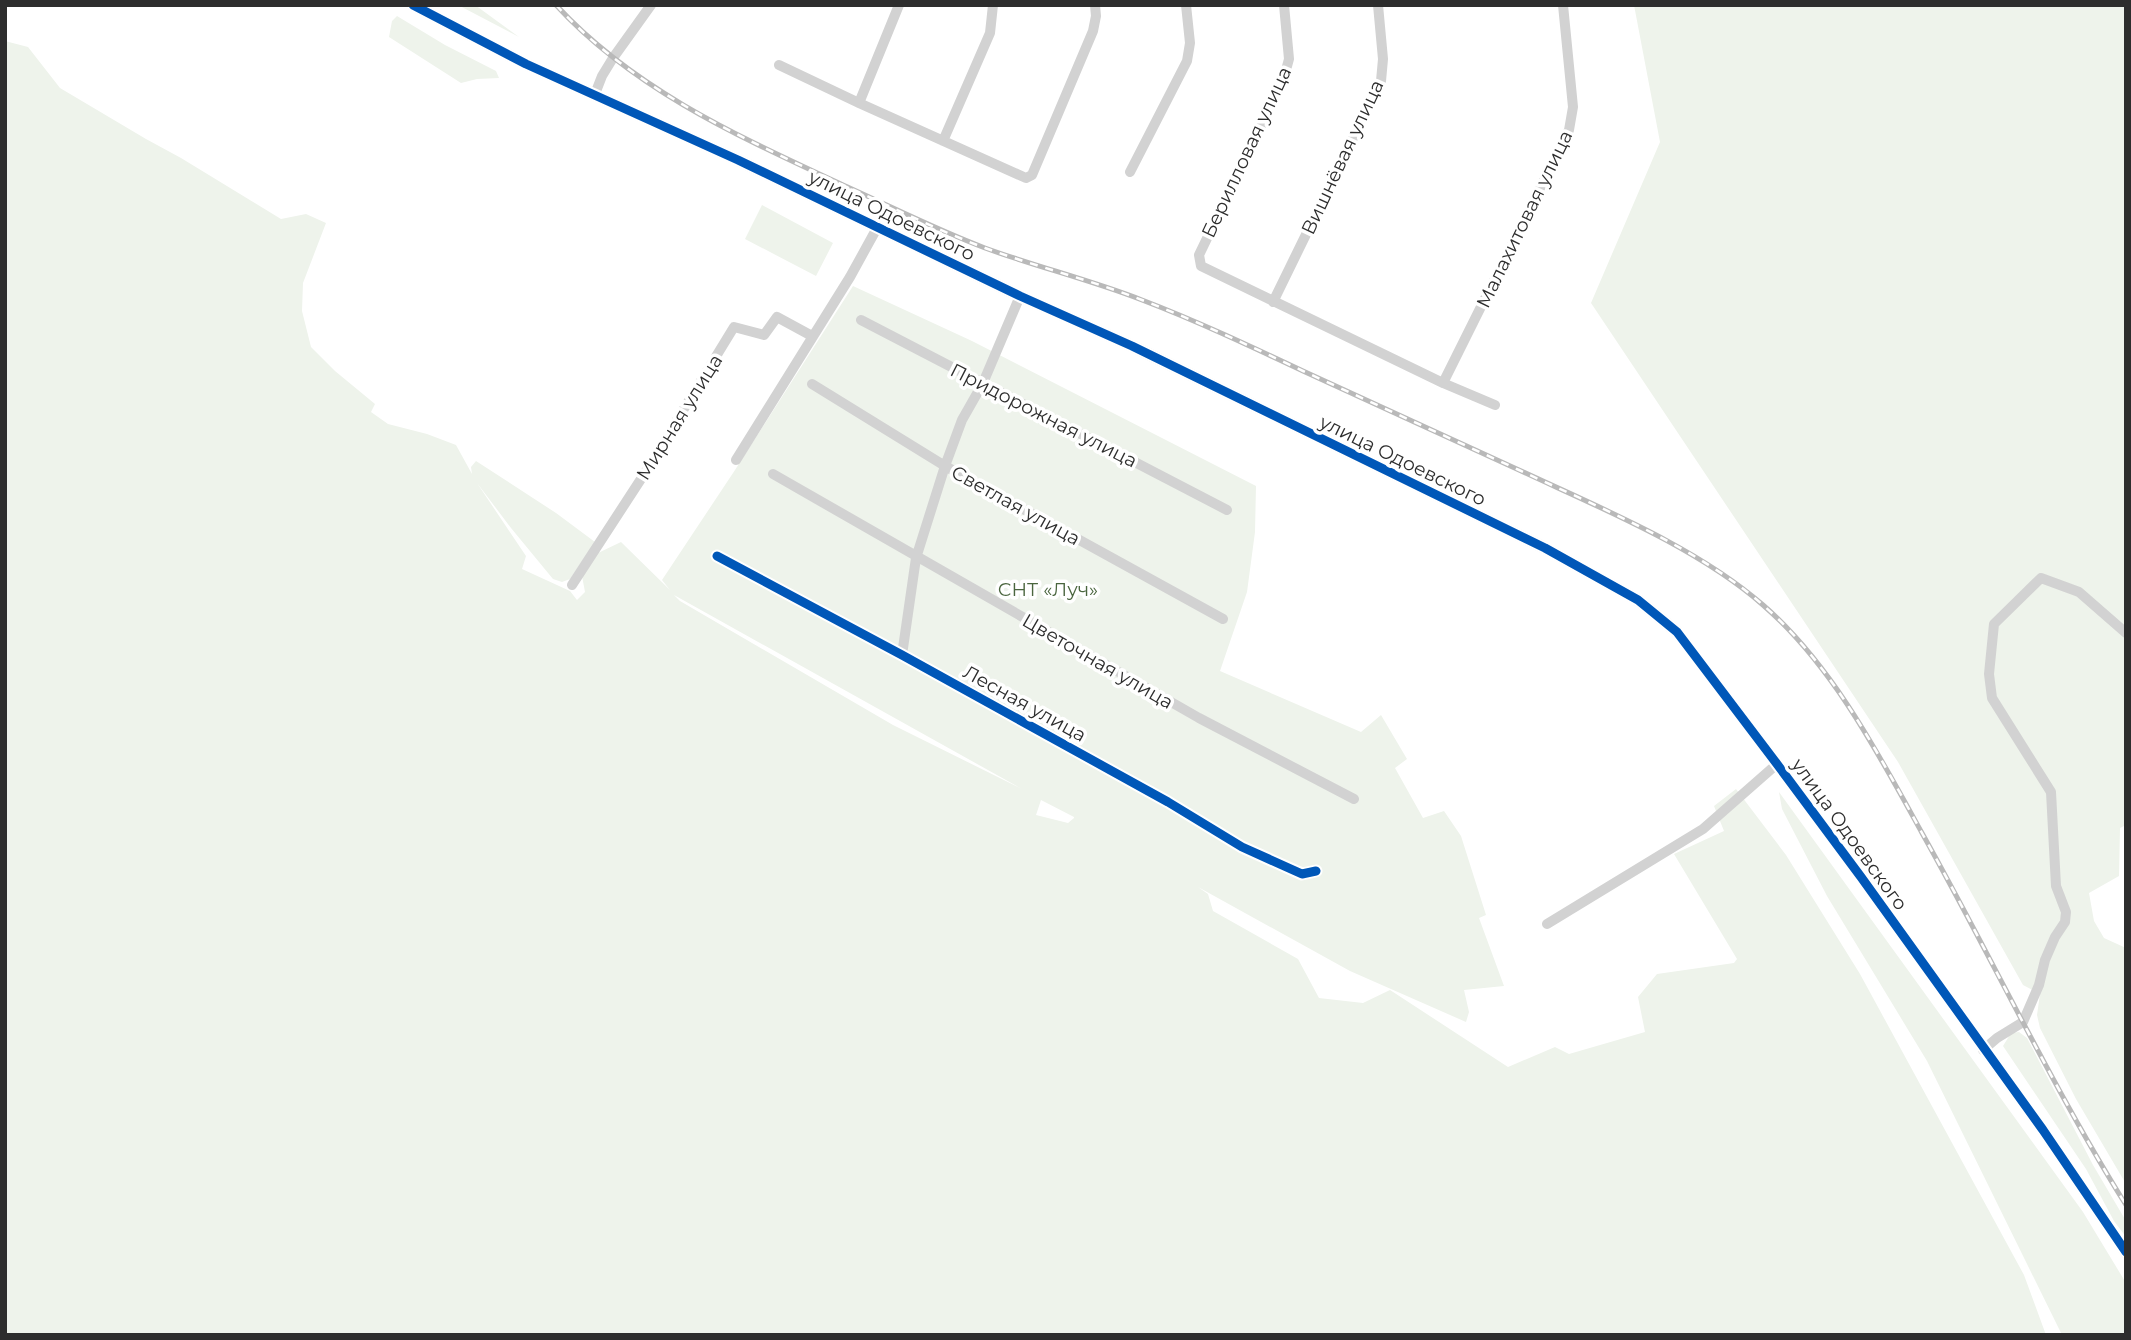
<svg xmlns="http://www.w3.org/2000/svg" width="2131" height="1340" viewBox="0 0 2131 1340" font-family="Montserrat,sans-serif">
  <rect width="100%" height="100%" fill="#fff"/>
  <!-- green -->
  <path fill="#eef3eb" fill-rule="evenodd" d="M458,5h17l44,32z
    M1634,5h492v820l-6,3 -1,48 -30,17 5,28 10,17 22,10v236l-50,-85 -36,-71 -3,-13 3,-21 -17,-9 -125,-223 -307,-459 69,-161z
    M397,16l48,29 51,26 3,7 -22,1 -16,4 -72,-46 3,-16z
    M5,41l23,6 32,41 86,51 35,19 100,61 25,-5 20,9 -23,60 -1,28 9,36 24,24 40,33 -4,8 17,12 39,10 29,11 16,29 -1,-7 5,-6 80,52 39,29 -25,37 -8,3 -9,-3 -42,-51 -34,-45 49,73 -4,13 48,22 7,9 8,-8 -3,-16 16,-23 23,-11 49,48 -8,-10 73,-110 118,-184 119,55 284,145 -1,46 -8,60 -27,79 141,61 20,-17 26,44 -12,9 28,50 21,-7 17,25 25,79 -7,3 25,68 -40,4 5,22 -3,10 -116,-51 -152,-84 10,7 5,17 85,48 21,39 44,5 27,-13 118,77 47,-20 14,7 76,-22 -7,-35 19,-23 77,-11 3,-4 -63,-105 50,-23 -10,-25 22,-17 50,66 74,119 164,301 22,60h-2041zM674,595l348,194 -129,-64 -213,-124zM1041,800l33,17v1l-6,5 -32,-8z
    M762,205l71,38 -17,33 -71,-37z
    M1779,792l304,420 43,71v52h-64l-135,-274 -100,-165 -45,-87z
    M2019,1032l8,6 66,127 33,56v16l-12,-16 -28,-52 -83,-123 8,-13z"/>
  <g fill="none" stroke-linecap="round" stroke-linejoin="round">
    <!-- minor -->
    <path stroke="#d2d2d2" stroke-width="10" d="M1284,5l5,54 -6,22 -84,174 2,11 242,117 52,22
      M779,65l80,38 167,75 6,-3 61,-144 3,-15 -1,-11
      M595,94l7,-18 11,-18 38,-53
      M859,103l40,-98
      M943,141l47,-108 3,-28
      M1130,172l57,-111 3,-18 -4,-38
      M1273,302l108,-221 2,-22 -5,-54
      M861,320l366,190
      M1443,383l126,-253 4,-23 -10,-102
      M812,384l133,82 278,153
      M736,460l114,-183 27,-49
      M773,474l426,244 155,81
      M717,556l185,99 266,147 74,45 60,27 14,-3
      M572,585l69,-106 93,-152 30,8 13,-18 35,19
      M902,655l14,-97 29,-92 17,-46 21,-37 37,-87
      M1547,924l156,-95 74,-65
      M1983,1050l14,-12 26,-16 16,-37 6,-25 10,-23 10,-15 1,-10 -10,-26 -5,-94 -59,-94 -3,-24 5,-50 47,-46 38,14 47,41"/>
    <!-- tertiary -->
    <path stroke="#d2d2d2" stroke-width="12" d="M413,5l113,59 212,96 282,136 112,50 413,202 93,52 39,32 100,132 84,113 182,253 83,122"/>
    <defs>
      <path id="rail" d="M556,5c78,85 184,132 287,180 47,21 94,45 142,63 52,19 106,32 157,52 55,21 108,46 161,71 72,33 144,66 216,99 79,37 178,77 244,135 69,60 115,148 159,228 69,123 129,252 204,372"/>
    </defs>
    <!-- rail casing -->
    <use href="#rail" stroke="#b9b9b9" stroke-width="5"/>
    <!-- rail -->
    <use href="#rail" stroke="#fff" stroke-width="2.5" stroke-dasharray="8" stroke-linecap="butt"/>
    <defs>
      <path id="cycleway" d="M413,5l113,59 212,96 282,136 112,50 413,202 93,52 39,32 100,132 84,113 182,253 83,122
        M717,556l185,99 266,147 74,45 60,27 14,-3"/>
    </defs>
    <!-- cycleway casing -->
    <use href="#cycleway" stroke="#fff" stroke-width="13"/>
    <!-- cycleway -->
    <use href="#cycleway" stroke="#0057b8" stroke-width="9"/>
  </g>
  <g text-anchor="middle" stroke-width="7" stroke-linejoin="round" paint-order="stroke">
    <!-- street labels -->
    <g font-size="19" fill="#2d2d2d" stroke="#fff">
      <text transform="translate(1246 152) rotate(-65)" y="7">Берилловая улица</text>
      <text transform="translate(1342 157) rotate(-65)" y="7">Вишнёвая улица</text>
      <text transform="translate(892 215) rotate(26)" y="7">улица Одоевского</text>
      <text transform="translate(1524 219) rotate(-64)" y="7">Малахитовая улица</text>
      <text transform="translate(1044 415) rotate(27)" y="7">Придорожная улица</text>
      <text transform="translate(679 417) rotate(-58)" y="7">Мирная улица</text>
      <text transform="translate(1403 460) rotate(26)" y="7">улица Одоевского</text>
      <text transform="translate(1016 505) rotate(29)" y="7">Светлая улица</text>
      <text transform="translate(1098 661) rotate(30)" y="7">Цветочная улица</text>
      <text transform="translate(1025 703) rotate(29)" y="7">Лесная улица</text>
      <text transform="translate(1850 834) rotate(54)" y="7">улица Одоевского</text>
    </g>
    <!-- park labels -->
    <g font-size="19" fill="#4a653e" stroke="#fff">
      <text x="1048" y="596">СНТ «Луч»</text>
    </g>
  </g>
  <!-- border -->
  <rect width="2131" height="1340" fill="none" stroke="#2d2d2d" stroke-width="14"/>
</svg>
